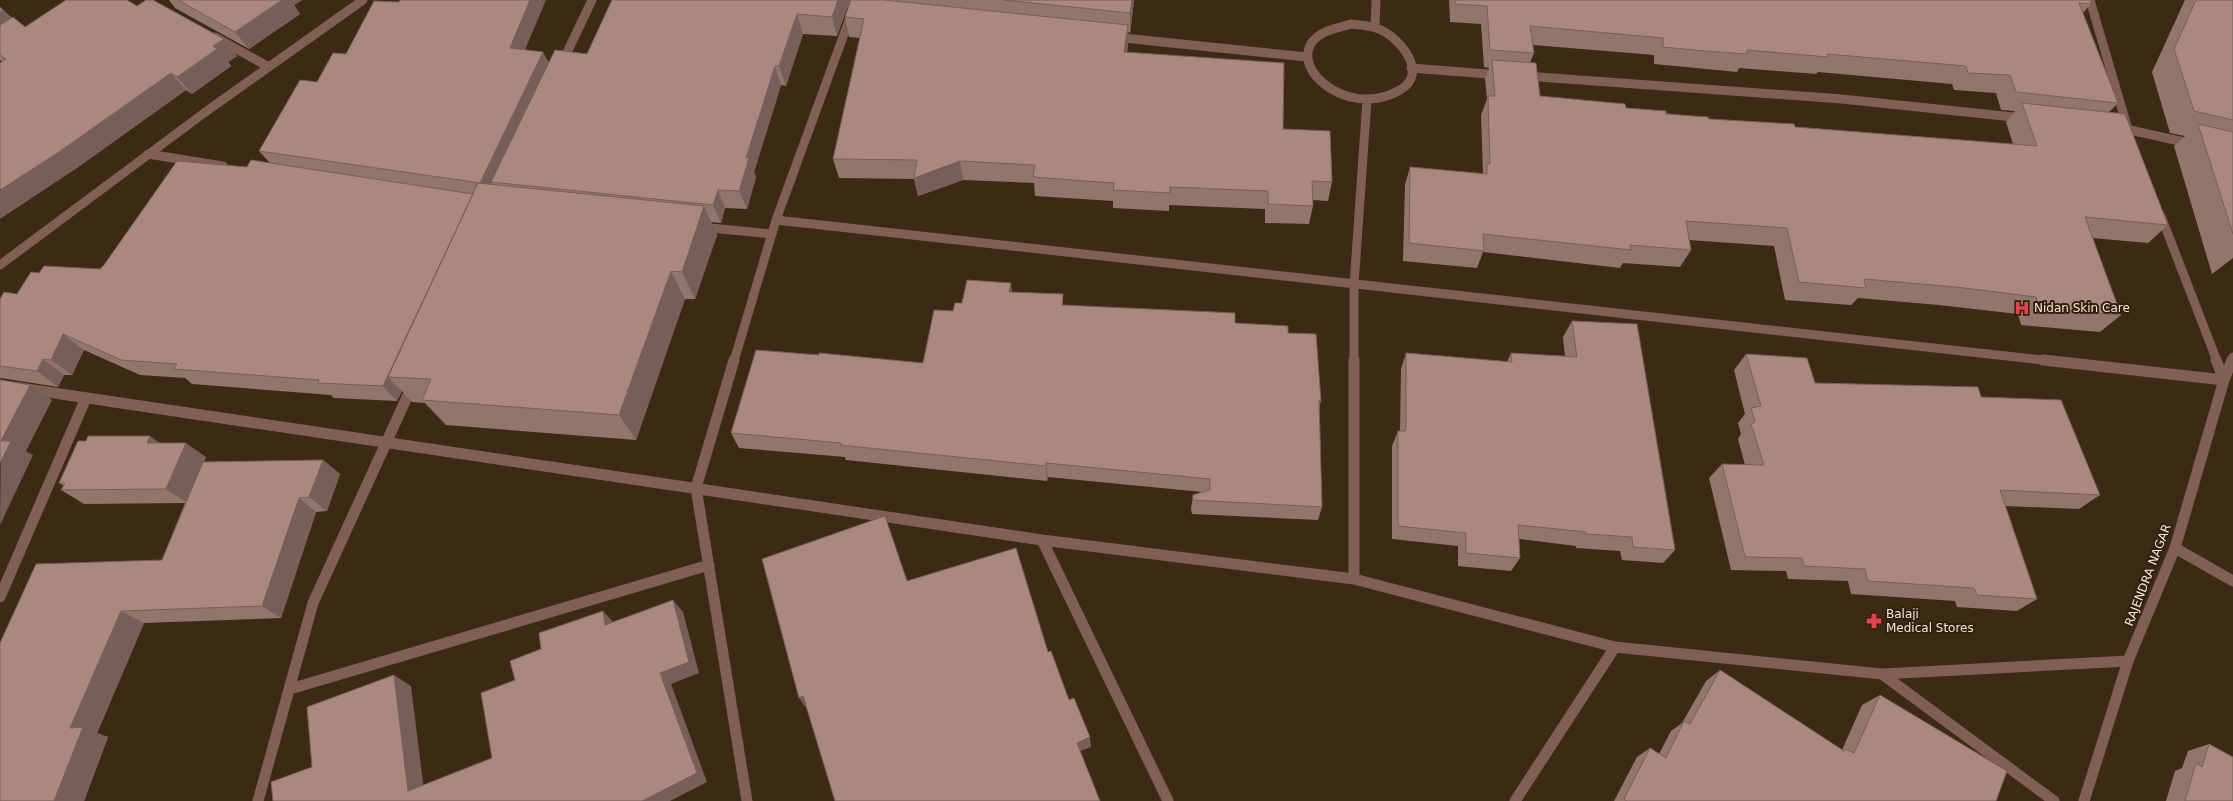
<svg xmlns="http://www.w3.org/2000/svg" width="2233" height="801" viewBox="0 0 2233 801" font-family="'DejaVu Sans',sans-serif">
  <rect width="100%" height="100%" fill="#3d2a15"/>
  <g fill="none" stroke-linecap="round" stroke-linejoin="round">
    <!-- service -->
    <path stroke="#805f55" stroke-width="11" d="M2175,548l58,33"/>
    <!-- minor-far1 -->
    <path stroke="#805f55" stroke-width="9" d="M2090,0l37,126
      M1351,24c10,1 20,1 30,6 20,9 48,44 19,60 -56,33 -125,-33 -75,-58 8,-4 18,-5 26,-8z
      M1375,27l1,-27
      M215,37l54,30
      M1114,37l193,20
      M562,63l30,-63
      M1411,68l90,7
      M1525,76l317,23 181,19
      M2121,128l72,16
      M148,154l75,12
      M2161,216l56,145
      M776,220l75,-205
      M701,227l70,7
      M0,265l204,-152 159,-113
      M734,361l42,-141 1276,141
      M1354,361v-76l13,-185"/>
    <!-- minor -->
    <path stroke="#805f55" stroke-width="11" d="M734,360l-38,128 51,313
      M1354,360v219
      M2043,360l181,20 -8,-20
      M0,385l1042,155 126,261
      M1042,540l312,39 261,68 267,27 172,127
      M0,597l86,-199
      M1882,674l246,-13
      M290,689l419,-124
      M258,801l55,-198 100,-219
      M1515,801l100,-154"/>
    <!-- tertiary-far1 -->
    <path stroke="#805f55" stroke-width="9" d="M2231,361l2,-4"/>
    <!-- tertiary -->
    <path stroke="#805f55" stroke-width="11" d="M2084,801l44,-140 47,-113 49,-168 8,-20"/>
  </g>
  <!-- wall -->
  <path fill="#92756d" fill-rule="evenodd" d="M169,0h133l-8,5 6,9 -51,35 -74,-41z
    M612,0h522l-4,33 -2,-1v12l-1,9 156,76 49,53 -4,19 -15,-1v6l-4,18 -44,-1v-14l-96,-4v6l-56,-3v-7l-78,-5 -1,-13 -71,-3 -45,16 -4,-17 -75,-1 -6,-19 27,-121 -11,-1 -4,-20 5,-12 -3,3 -10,28 -34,-2 -17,52 -5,-1 -27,87 2,5 -9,32 -22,-1 -4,15 -10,-1 6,13 -22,64h-10l-49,141 -190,-15 -21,-22 -13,-1 -10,-11 -5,10 -63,-3 -3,-3 -139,-11 -7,-6 -45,-3 -56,-25 -12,25h-8l-6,12 -57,-9h-1v-79l17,-5 22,-21 61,-4 147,-102 23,-4 -11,-12 58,-69 29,-28 179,-5 24,13 38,-8z
    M1449,0h641l1,4 -8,9 35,90 -9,9 59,113 -20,18 -56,-5 29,77 -21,17 -79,-7 -3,-11 -79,-9 -81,-7 -7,7 -66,-5 -11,-54 -85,-6 2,10 -11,17 -57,-4 -3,5 -137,-16 -6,16 -74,-7 2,-76 5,-18 73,7 -2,-59 6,-16 -2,-20 4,-11 -5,-1 -3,-43 -31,-2zM1533,45l121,10v9l42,4 41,4 2,-4 77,6 2,-2 134,12 2,6 42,3 5,17 14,1 -9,11 7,22 -218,-17 -86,-8 -169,-23 -10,-33 4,-10z
    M2185,0h48v258l-21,16 -38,-128 11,-10 -15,-3 -18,-61z
    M137,6l87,33 13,17 -9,6 3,4 -39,28 -6,-4 -112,80 -72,-108 -2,-2v-53l12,11 13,9z
    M1012,293l51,1v11l172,18 53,10 33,68 -2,7 3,99 -4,13 -126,-6 -1,-5 2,-14 9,-3 -154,-15 -1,4 -201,-21 -1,-3 -106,-9 -8,-15 192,-70 30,-52 9,-8z
    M1572,321l103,229 -12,13 -41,-3 -2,-9 -44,-3v-2l-57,-7 1,19 -9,13 -53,-5v-20l-66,-7v-93l6,-15h2l1,-62 5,-16 101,9 4,-9 54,3 -2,-19z
    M1746,354l69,29 166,14 119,98 -21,14 -74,-3 32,93 -20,12 -60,-4 -2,-6 -104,-7 -3,-13 -60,-2 -2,-8 -55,-1 -22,-92 13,-14 23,1 -7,-26 3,-5 -3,-11 7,-9 -11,-44z
    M159,443l47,14 -2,5 119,-2 17,14 -13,37 -11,1 -35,106 -137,5 -47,110 11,4 -24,64h-84v-158l162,-83 23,-57 -101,1 -23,-14 3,-4 -5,-3z
    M1720,670l122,80 20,-45 18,-10 116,106h-382l23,-44 13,-9 9,6 12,-23 11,-8 24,-42z
    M2209,744l24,57h-67l9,-30 7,-3 6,-17z"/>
  <!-- shaded-wall -->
  <path fill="#775f59" d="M273,0h29l-8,5 6,9 -51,35 -14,-17z
    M530,0h16l-27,64 -9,-16z
    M838,0h15l-6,8 -10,28 -5,-19z
    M1132,0h2l-4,33v-20z
    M3,10l17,17 -20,13v-28z
    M797,14l6,20 -17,52 -7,-20z
    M1128,25v19l-4,28v-20z
    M224,39l13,17 -9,6 3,4 -39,28 -15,-17 36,-31z
    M543,52l9,16 -61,114 4,7 -15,-6z
    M775,66l6,19 -27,87 2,5 -9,32 -8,-18 7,-33z
    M171,73l15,17 -112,80 -74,49v-29z
    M960,161l3,19 -45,16 -4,-18z
    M718,190l7,18 -4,15 -8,-18z
    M474,194l-86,183 14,14 -5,10 -14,-15z
    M704,206l13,29 -22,64 -13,-27z
    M671,271l14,28 -49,141 -17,-25z
    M1011,283l2,17 -4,-8z
    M63,334l21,16 -12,25 -21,-15z
    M43,359l21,16 -6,12 -21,-16z
    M30,385l22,15 -26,51 7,4 -33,70 1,-84z
    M150,436l21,15 -24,-8z
    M186,443l20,14 -19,46 -21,-14z
    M323,460l17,14 -13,37 -18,-14z
    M1046,463l2,14 -1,4 -1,-15z
    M299,498l17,14 -35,106 -19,-12z
    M673,600l10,12 16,61 -28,11 36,98 -37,19h-28l18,-128z
    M121,611l23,12 -47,110 11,4 -24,64h-30l16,-73z
    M603,611l11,12 -9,2z
    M394,675l17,11 14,113 -17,-8z
    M803,696l3,12 -7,-10z
    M1090,737l1,10 -13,5 -1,-9z"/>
  <!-- building -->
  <path fill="#aa887f" stroke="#775f59" d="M66,0h61l10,6 9,-6h7l71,39 -11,7 4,3 -40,28 -6,-4 -115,81 -56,36v-127l6,-4 -6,-4v-30l13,-8 12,10z
    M178,0h104l-47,32z
    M400,0h130l-20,48 33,4 -63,131 -221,-32 41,-71 17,2 16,-29 13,1 28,-53 25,1z
    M612,0h226l-6,17 -35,-3 -18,52h-4l-29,92h3l-10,33 -21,-1 -5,15 -222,-23 64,-132 32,4z
    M851,0h33l244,25 -4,27 160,11 -1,66 47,2 2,51 -20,-1 1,25 -45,-2v-13l-98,-4v6l-57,-3 1,-7 -81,-6 2,-12 -75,-4 -46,17 3,-18 -84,-1 31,-140 -19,-2z
    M1003,0h129l-2,13z
    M1455,0h635l1,4 -12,-1 39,100 -102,-11 -6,-17 -42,-2 -2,-7 -139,-12 1,3 -81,-7v4l-42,-3 -42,-4v-9l-133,-12 4,27 -44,-3 -3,-44 -32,-2z
    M2196,0h37v120l-39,-9 -20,-62z
    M0,7l3,3 -3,2z
    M1492,60l44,3 4,33 85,8 1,4 40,3v3l42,3 1,2 85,5 1,3 242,19 -15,-43 103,11 43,111 -83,-8 36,98 -81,-7 -4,-11 -80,-10 -92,-8 2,9 -67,-6 -12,-54 -101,-7 5,29 -61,-5 1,5 -148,-16 1,17 -75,-8 1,-76 77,7v-10h3l-2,-68h7z
    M2198,124l35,8v102z
    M251,160l222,34 -90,192 -65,-3 1,-3 -145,-11 3,-5 -56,-4 -58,-26 -12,26 -8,-1 -6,12 -37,-5v-67l4,-7 13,2 14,-22 8,1 5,-7 56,3 4,-4 73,-104 70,6z
    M478,183l226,23 -22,66 -11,-1 -52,144 -197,-15 9,-21 -43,-2z
    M967,280l44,3 -2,9 54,2 -1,11 173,8v10l53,3v7l28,1 5,67 -2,-1 3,107 -129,-7v-5l17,-5v-11l-164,-16v3l-206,-21 1,-2 -110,-10 25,-83 63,5v-2l104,10 11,-53 19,1 2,-8h7z
    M1572,321l65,3 38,226 -42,-3 -1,-10 -46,-3v-2l-68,-7 2,33 -54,-5v-20l-68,-7v-95h7l1,-4v-74l106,9 -1,-9 66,4z
    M1746,354l61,4 8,25 163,4 3,10 80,3 39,95 -100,-5 37,109 -60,-4 -3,-7 -106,-7 -3,-12 -61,-3 -2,-8 -57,-1 -23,-93 42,1 -13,-41 4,-2 -4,-14 10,-2z
    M0,380l30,5 -29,56h10l-11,22z
    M88,436h62l-3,7h39l-20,46 -105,1 4,-7h-6l19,-42h8z
    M323,460l-14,37 -10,1 -37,108 -141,5 -51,117 13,-1 -29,74h-54v-158l36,-79 126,-4 41,-98z
    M885,516l22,65 109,-33 32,104 3,-1 18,49 5,-2 16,39 -13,6 23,58h-265l-32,-105 -4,2 -37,-139z
    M673,600l16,62 -29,11 37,100 -55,28h-369l-2,-19 41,-15 -5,-60 87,-32 14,116 84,-33 -11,-65 34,-13 -5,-19 31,-12 -2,-16 64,-22 2,14z
    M1720,670l124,81 1,-2 9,4 26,-58 127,76 -11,30h-369l-3,-2 26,-51 16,10 18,-37 6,3z
    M2209,744l24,13v44h-48l11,-38 6,4z"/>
  <!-- icons -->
  <defs>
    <symbol id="hospital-bare" viewBox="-9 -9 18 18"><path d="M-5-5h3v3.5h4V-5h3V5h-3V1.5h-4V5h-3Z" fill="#e0444e" stroke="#33200b" stroke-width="2.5" paint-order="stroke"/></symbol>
    <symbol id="pharmacy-bare" viewBox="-9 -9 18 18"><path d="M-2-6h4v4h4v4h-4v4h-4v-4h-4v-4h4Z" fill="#e0444e" stroke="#33200b" stroke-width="2.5" paint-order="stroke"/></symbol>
  </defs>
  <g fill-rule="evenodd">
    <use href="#hospital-bare" x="2011" y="297" width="22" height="22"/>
    <use href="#pharmacy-bare" x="1863" y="610" width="22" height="22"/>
  </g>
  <g text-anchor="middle" stroke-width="4" stroke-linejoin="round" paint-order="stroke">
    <!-- poi labels -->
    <g font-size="12" fill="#f3e6d9" stroke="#33200b" text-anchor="start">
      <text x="2034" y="312">Nidan Skin Care</text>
      <text x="1886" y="618">Balaji<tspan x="1886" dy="14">Medical Stores</tspan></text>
    </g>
    <!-- street labels -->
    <g font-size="12" fill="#f3e6d9" stroke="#33200b">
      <text transform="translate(2148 575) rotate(-69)" y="4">RAJENDRA NAGAR</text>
    </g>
  </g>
</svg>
